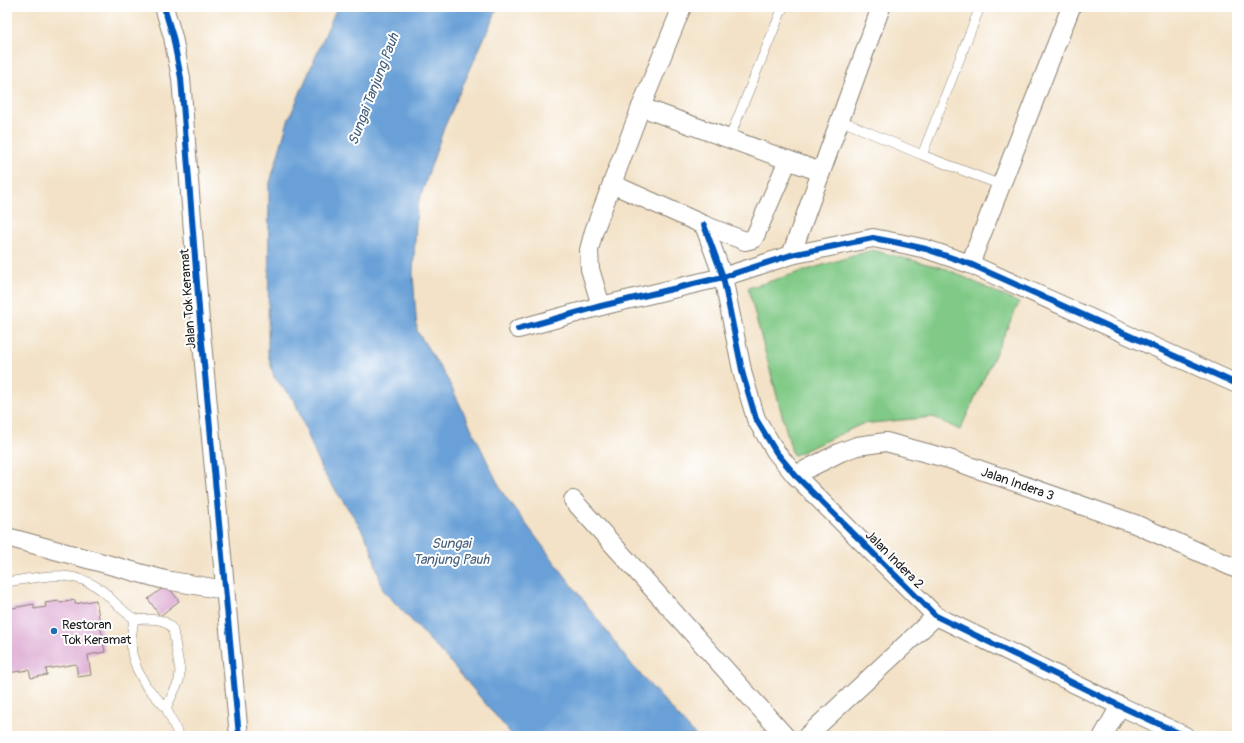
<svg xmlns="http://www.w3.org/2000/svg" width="1244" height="743" viewBox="0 0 1244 743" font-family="Pangolin,sans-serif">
  <rect width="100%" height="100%" fill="#fff"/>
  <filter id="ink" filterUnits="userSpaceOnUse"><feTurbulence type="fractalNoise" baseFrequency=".025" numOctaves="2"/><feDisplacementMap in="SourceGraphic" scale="8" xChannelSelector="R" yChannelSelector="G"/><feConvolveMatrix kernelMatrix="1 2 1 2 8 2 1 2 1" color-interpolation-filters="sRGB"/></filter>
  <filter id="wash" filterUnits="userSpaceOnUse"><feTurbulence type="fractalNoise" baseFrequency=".012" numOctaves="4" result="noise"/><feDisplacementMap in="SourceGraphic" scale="16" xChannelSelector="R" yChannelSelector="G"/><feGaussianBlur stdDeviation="0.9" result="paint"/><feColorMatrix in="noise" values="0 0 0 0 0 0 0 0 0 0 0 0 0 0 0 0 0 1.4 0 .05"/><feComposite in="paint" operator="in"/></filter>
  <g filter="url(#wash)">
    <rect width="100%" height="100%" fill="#f3e2c7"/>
    <!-- green -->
    <path fill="#80c986" stroke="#4e7251" d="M872,250l75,19 72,34 -59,127 -27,-13 -71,7 -69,32 -45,-168z"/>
    <!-- water -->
    <path fill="#69a0d7" stroke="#425e7a" d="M337,7h161l-54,121 -27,79 -4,67 4,57 31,49 54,112 130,173 64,71h-183l-62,-73 -68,-73 -13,-45 -14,-25 -34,-49 -27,-69 -21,-25 -6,-23 1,-168 19,-65z"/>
    <g id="blocks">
      <!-- building -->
      <path fill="#dca7d1" d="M167,585l12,16 -19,15 -12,-17z
        M75,600v4l21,-4 9,52 -17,3 3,20 -13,2 -2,-13 -30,5 1,6 -16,3 -2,-8 -22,3v-64l27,-5v5l12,-2 -1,-4 14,-2 1,2z"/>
    </g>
  </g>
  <g filter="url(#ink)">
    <use href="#blocks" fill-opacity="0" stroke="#887f72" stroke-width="1"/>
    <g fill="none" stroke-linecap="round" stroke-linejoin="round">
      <defs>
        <path id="service" d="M840,120l82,35 79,30
          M729,139l54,-132
          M922,155l58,-148
          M7,582c35,-5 66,-15 97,10 6,6 24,24 30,26 15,4 29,-4 39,12l7,41 -1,10 -13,27
          M134,618l-3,21 1,15 5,15 9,17 20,22 13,28"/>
        <g id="minor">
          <path d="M164,7l9,30 8,41 19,243 39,415"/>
          <path d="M641,107l180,65"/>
          <path d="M612,184l92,41 41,16 8,-2 3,-5 32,-74"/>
          <path d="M704,225l19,52 20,98 13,44 20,33 19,23 141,141 184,90 65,30"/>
          <path d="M791,255l90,-248"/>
          <path d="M970,264l101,-257"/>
          <path d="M601,306l-11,-37 -1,-19 5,-19 47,-124 41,-100"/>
          <path d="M518,329l83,-23 122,-29 68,-22 82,-17 26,5 27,6 44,15 267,120"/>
          <path id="s1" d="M795,475l46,-23 16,-6 29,-4 63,17 186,65 102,45"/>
          <path d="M573,500l212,236"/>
          <path d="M7,537l158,43 60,10"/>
          <path d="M807,736l129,-120"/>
          <path d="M1103,736l17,-30"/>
        </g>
      </defs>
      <!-- service casing -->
      <use href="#service" stroke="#887f72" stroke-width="10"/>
      <!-- minor casing -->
      <use href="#minor" stroke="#887f72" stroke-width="20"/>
      <!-- service -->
      <use href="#service" stroke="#fff" stroke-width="9"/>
      <!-- minor -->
      <use href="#minor" stroke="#fff" stroke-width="18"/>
      <defs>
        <path id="cycleway" d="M164,7l9,30 8,41 19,243 39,415
          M704,225l19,52 20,98 13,44 20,33 19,23 141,141 184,90 65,30
          M518,329l83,-23 122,-29 68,-22 82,-17 26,5 27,6 44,15 267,120"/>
      </defs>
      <!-- cycleway casing -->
      <use href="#cycleway" stroke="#fff" stroke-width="8"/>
      <!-- cycleway -->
      <use href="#cycleway" stroke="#0057b8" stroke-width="6"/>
    </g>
  </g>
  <!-- markers -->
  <circle fill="#1f6fb2" stroke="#fff" stroke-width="1.5" cx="54" cy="631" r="4"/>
  <g text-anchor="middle" stroke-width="4" stroke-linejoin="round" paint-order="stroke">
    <!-- street labels -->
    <g font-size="13" fill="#1c1c1c" stroke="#fff">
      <text transform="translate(187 299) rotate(-94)" y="5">Jalan Tok Keramat</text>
      <text dy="5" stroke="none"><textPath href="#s1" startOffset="236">Jalan Indera 3</textPath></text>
      <text transform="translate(895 559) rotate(45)" y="5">Jalan Indera 2</text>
    </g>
    <!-- poi labels -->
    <g font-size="13" fill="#1c1c1c" stroke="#fff" text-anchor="start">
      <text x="62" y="629">Restoran<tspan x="62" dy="15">Tok Keramat</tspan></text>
    </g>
    <!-- water labels -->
    <g font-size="14" font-style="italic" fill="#425e7a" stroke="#fff">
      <text transform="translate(373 89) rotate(-69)" y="5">Sungai Tanjung Pauh</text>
      <text x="451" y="548">Sungai<tspan x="451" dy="16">Tanjung Pauh</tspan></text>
    </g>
  </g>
  <!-- margin -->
  <rect width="1244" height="743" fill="none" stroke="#fff" stroke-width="24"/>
</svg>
